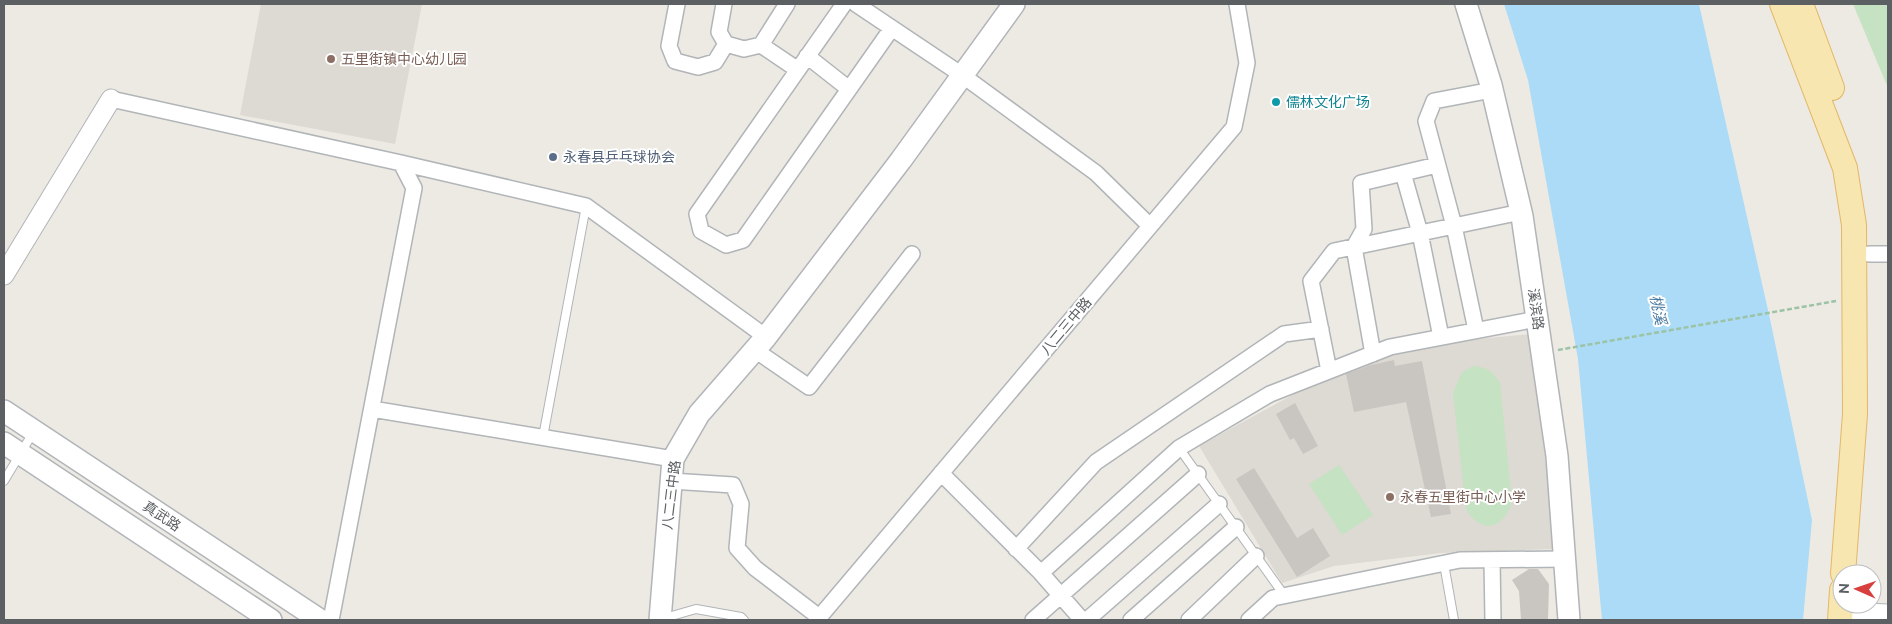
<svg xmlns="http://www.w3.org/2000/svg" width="1892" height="624" viewBox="0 0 1892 624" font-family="Raleway,'Noto Sans SC',sans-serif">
  <rect width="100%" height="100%" fill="#edeae4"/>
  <!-- education -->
  <path fill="#ddd9d3" d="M261,4h161l-27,140 -155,-29z
    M1532,334l23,215 -114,4 -107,13 -52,17 -83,-137 139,-76 82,-26z"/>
  <!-- green -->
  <path fill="#c5e2c3" d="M1853,4h35v84z
    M1473,366c14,1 20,5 27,17l12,119c-8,27 -31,33 -46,7l-13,-116 9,-21z
    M1339,465l34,50 -31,20 -33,-51z"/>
  <!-- water -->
  <path fill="#abdbf7" d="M1504,4h195l71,315 42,201 -9,100h-201l-24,-261 -50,-279z"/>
  <!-- building -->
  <path fill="#c9c5c1" d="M1394,360l1,6 27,-5 29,153 -20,3 -25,-115 -52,10 -8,-38 25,-9z
    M1295,403l23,43 -15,8 -9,-16 -4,2 -14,-26z
    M1254,468l43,70 16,-10 17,28 -33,21 -61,-98z
    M1529,569h9l11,15 -1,36h-27l-2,-29 -7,-11z"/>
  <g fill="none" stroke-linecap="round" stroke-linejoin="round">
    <defs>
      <path id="service" d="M543,437l43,-231
        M1179,448l105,147
        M4,481l30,-50
        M1444,564l10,56
        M661,619l35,-10 45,8 3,3"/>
      <path id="minor" d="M677,4l-8,42 6,15 23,6 17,-5 11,-18
        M724,4l-5,28 7,12 18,5 17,-4 37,25
        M844,4l-147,210 4,17 25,14 17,-5 149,-212
        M856,4l106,71 134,98 54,53
        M761,45l26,-41
        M807,56l42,33
        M111,99l290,64 13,25 -83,432
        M401,163l185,43 180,131
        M1403,173l17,60 21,104
        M1869,254h19
        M1476,330l-22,-104 -28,-105 8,-20 58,-11
        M755,350l54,37 103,-133
        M1373,354l-19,-107 10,-18 -3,-46 76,-18
        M1329,371l-18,-90 23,-30 187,-39
        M372,409l301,50
        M941,473l100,100 41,47
        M671,481l62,4 8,19 -4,44 18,20 64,49
        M1016,549l80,-87 188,-128 37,-5
        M1492,560l1,60
        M1041,573l138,-125 91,-54 120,-47 147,-28
        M817,620l417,-493 13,-64 -10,-59
        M1033,620l165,-146
        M1087,620l132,-116
        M1131,620l105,-93
        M1189,620l67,-64
        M1249,620l24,-22 187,-38 104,-1"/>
      <path id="tertiary" d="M4,275l107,-176
        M1840,612l48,2"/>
      <path id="secondary" d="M1466,4l25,81 31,131 35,240 12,164
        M4,411l316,209
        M4,443l267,177
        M660,620l13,-161 26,-45 67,-77 135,-177 113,-156"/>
      <path id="primary" d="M1782,4l63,164 9,57 1,189 -12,160
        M1801,4l31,84
        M1840,620l2,-30"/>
    </defs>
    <!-- service casing -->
    <use href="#service" stroke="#b1b5b8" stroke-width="10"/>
    <!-- minor casing -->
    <use href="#minor" stroke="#b1b5b8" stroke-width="18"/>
    <!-- tertiary casing -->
    <use href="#tertiary" stroke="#b1b5b8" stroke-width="21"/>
    <!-- secondary casing -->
    <use href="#secondary" stroke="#b1b4b8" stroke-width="24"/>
    <!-- primary casing -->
    <use href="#primary" stroke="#e3b767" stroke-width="26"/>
    <!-- path -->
    <path stroke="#9cc3a5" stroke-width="2.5" stroke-dasharray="5 2.5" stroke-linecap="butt" d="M1558,350l278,-49"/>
    <!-- service -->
    <use href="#service" stroke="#fff" stroke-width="8"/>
    <!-- minor -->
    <use href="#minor" stroke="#fff" stroke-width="15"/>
    <!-- tertiary -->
    <use href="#tertiary" stroke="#fff" stroke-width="19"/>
    <!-- secondary -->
    <use href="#secondary" stroke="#fff" stroke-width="21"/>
    <!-- primary -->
    <use href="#primary" stroke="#f7e6af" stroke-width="24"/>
  </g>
  <!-- markers -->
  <g fill="#8d6e63" stroke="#fff" stroke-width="2">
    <circle cx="331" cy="59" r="5"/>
    <circle cx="1390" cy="497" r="5"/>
  </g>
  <circle fill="#0f9aa8" stroke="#fff" stroke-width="2" cx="1276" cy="102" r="5"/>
  <circle fill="#5c6f8a" stroke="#fff" stroke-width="2" cx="553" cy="157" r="5"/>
  <g text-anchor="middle" stroke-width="4" stroke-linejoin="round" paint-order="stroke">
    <!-- education labels -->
    <g font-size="14" fill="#785e54" stroke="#fff" text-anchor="start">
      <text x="341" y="64">五里街镇中心幼儿园</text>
      <text x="1400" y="502">永春五里街中心小学</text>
    </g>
    <!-- culture labels -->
    <g font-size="14" fill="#0d838f" stroke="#fff" text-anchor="start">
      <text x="1286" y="107">儒林文化广场</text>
    </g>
    <!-- service labels -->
    <g font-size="14" fill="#4e5e75" stroke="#fff" text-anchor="start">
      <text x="563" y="162">永春县乒乓球协会</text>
    </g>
    <!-- street labels -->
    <g font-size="14" fill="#5c6063" stroke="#fff">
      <text transform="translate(1536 309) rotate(82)" y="5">溪滨路</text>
      <text transform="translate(1066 326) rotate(-50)" y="5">八二三中路</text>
      <text transform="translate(671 495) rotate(-83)" y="5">八二三中路</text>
      <text transform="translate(162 516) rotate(34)" y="5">真武路</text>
    </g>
    <!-- water labels -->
    <g font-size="15" font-style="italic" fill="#47789f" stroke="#fff">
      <text transform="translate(1658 310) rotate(78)" y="5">桃溪</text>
    </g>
  </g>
  <!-- border -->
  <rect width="1892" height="624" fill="none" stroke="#5c6063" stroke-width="10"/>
  <!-- north arrow -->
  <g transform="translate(1857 589) rotate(272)"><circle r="24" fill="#ffffff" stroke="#bebfc1"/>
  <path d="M0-4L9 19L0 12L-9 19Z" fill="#d8403f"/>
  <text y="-8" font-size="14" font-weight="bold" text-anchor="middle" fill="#5c6063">N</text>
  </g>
</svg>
